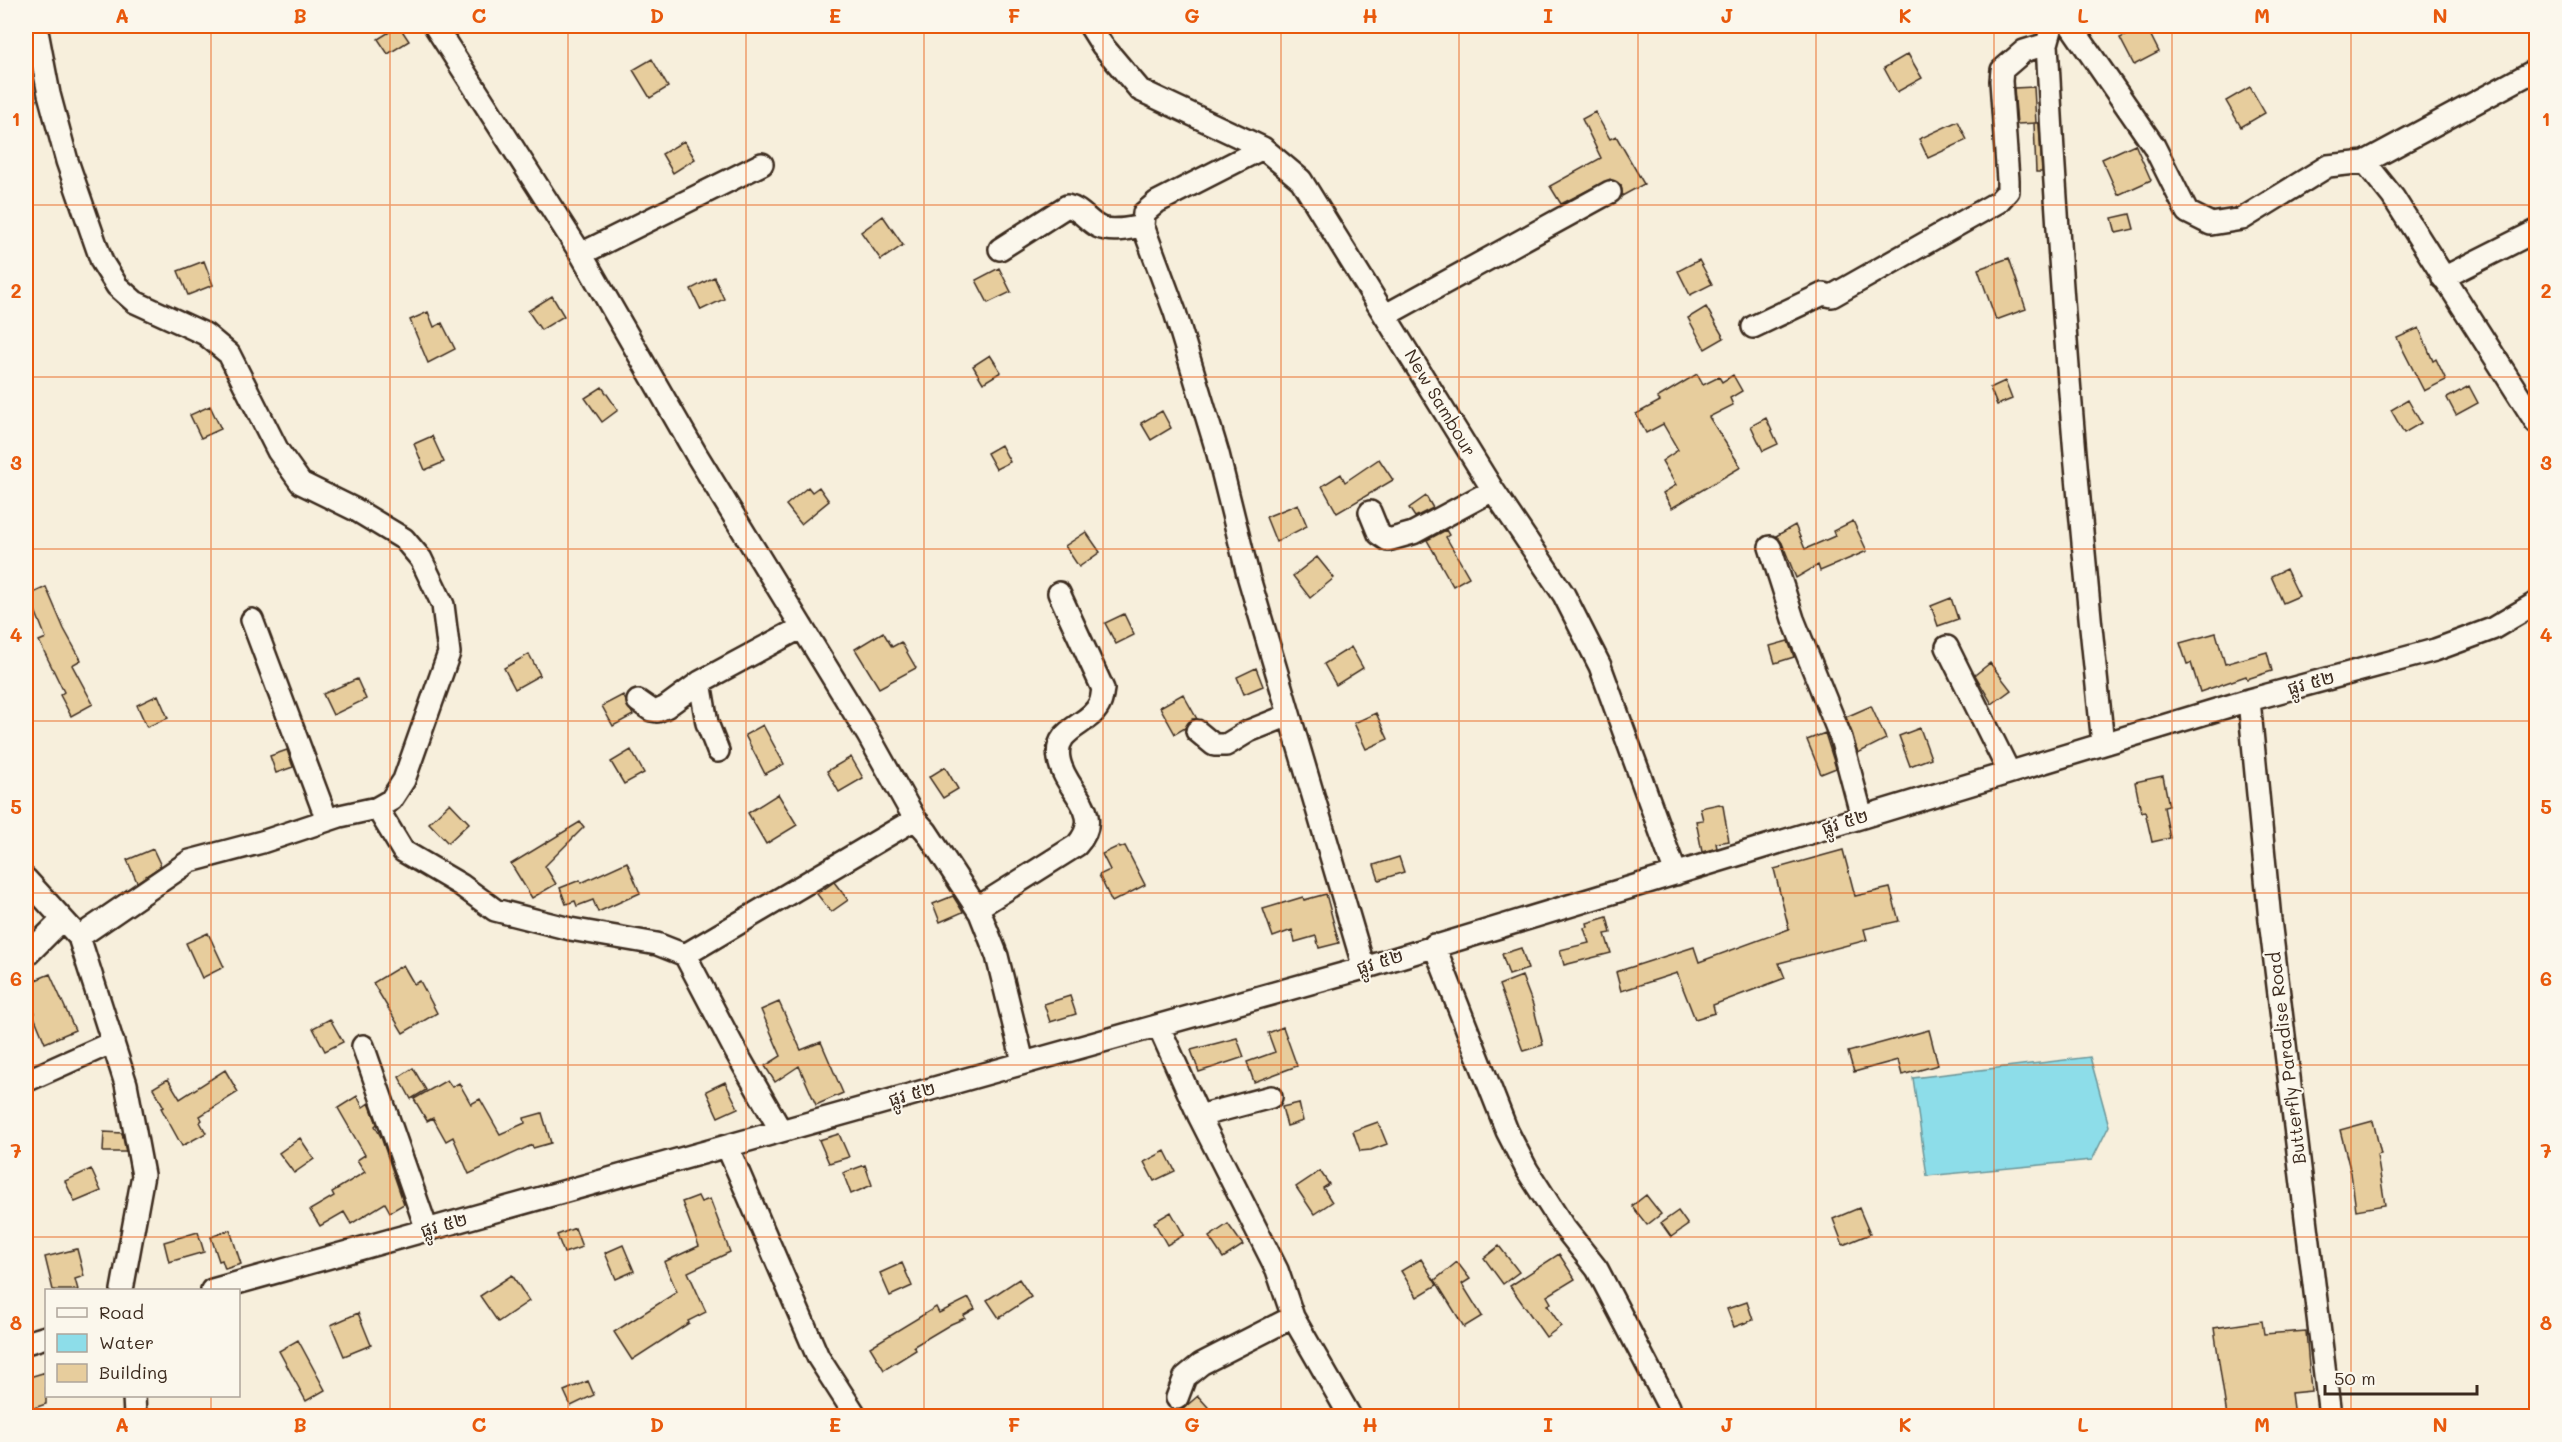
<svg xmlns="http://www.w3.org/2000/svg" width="2562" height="1442" viewBox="0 0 2562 1442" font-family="Mali,'Noto Sans Khmer',sans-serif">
  <rect width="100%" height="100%" fill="#f7efdc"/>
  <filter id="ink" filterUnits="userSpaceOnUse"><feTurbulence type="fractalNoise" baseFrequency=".0167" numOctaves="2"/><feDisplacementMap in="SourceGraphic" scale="12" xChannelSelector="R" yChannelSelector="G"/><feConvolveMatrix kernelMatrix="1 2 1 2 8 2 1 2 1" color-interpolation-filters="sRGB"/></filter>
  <g filter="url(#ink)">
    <!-- water -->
    <path fill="#8ddde9" stroke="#6c9598" stroke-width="1.5" d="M2090,1057l19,69 -17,34 -165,16 -14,-98z"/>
    <!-- building -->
    <path fill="#e7cd9d" stroke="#3b2a1e" stroke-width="1.5" d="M399,26l10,15 -21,13 -10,-15z
      M2146,26l13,26 -25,13 -14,-27z
      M1908,54l14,24 -25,14 -13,-24z
      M652,59l16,28 -18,11 -17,-28z
      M2034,87l2,36 -19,1 -3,-36z
      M2250,87l15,26 -24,14 -15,-26z
      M1595,112l15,27 6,-3 28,48 -22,12 -1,-11 -11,-6 -49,25 -11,-18 51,-28 -19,-39z
      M1958,121l9,19 -39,18 -9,-19z
      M2034,123h5l3,49h-6z
      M684,141l11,18 -22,14 -11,-19z
      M2135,144l16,36 -33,15 -16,-36z
      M2130,214l4,15 -18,4 -4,-15z
      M883,216l20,29 -22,15 -20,-28z
      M2009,258l17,51 -30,11 -18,-51z
      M1699,260l13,24 -22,11 -12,-24z
      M204,261l9,24 -25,10 -10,-24z
      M999,268l12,24 -23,11 -12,-23z
      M714,277l10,22 -23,11 -10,-21z
      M552,296l12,20 -23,14 -13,-19z
      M1706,307l18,31 -19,11 -17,-31z
      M428,312l6,15 8,-4 13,26 -27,14 -18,-43z
      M2419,328l14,33 3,-2 10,21 -22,11 -27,-53z
      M990,355l11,17 -18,11 -10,-17z
      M1697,374l6,11 16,-8 3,5 11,-7 9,16 -12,7 3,7 -24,12 32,50 -69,41 -9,-15 13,-8 -14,-24 16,-11 -15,-26 -17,9 -10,-19 24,-13 -3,-3z
      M2005,381l7,18 -15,6 -7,-17z
      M2469,386l9,17 -22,12 -9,-17z
      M602,387l16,23 -16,12 -17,-24z
      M2408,400l13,23 -17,10 -13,-23z
      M210,406l11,23 -20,9 -11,-23z
      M1162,411l9,17 -20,12 -10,-17z
      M1766,418l12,26 -15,7 -12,-25z
      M432,436l12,26 -19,8 -11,-26z
      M1001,445l9,17 -14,7 -9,-16z
      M1379,459l14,21 -56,33 -15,-27 19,-12 4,8z
      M808,487l4,5 7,-5 10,14 -28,23 -15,-19z
      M1426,496l7,12 -18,9 -6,-9z
      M1298,504l9,22 -31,16 -10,-25z
      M1853,521l14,30 -47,20 -2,-6 -22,13 -14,-35 -6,-7 19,-11 10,24 30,-13 -2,-5z
      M1446,530l3,5 -3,2 23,40 -16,9 -26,-46z
      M1086,532l14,20 -21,15 -14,-21z
      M1317,557l17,21 -24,20 -17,-22z
      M2286,569l13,27 -16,7 -12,-27z
      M46,587l18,42 17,31 -9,5 21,39 -22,12 -11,-21 4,-3 -25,-51 7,-3 -17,-43z
      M1951,598l7,21 -20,7 -7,-20z
      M1124,614l10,21 -18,9 -11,-21z
      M883,632l9,15 9,-5 15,26 -37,20 -24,-39z
      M2216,633l9,31 42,-12 5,19 -25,8 -1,-3 -46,16 -9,-29 -4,1 -7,-21z
      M1788,641l6,16 -19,6 -5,-17z
      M1351,647l12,21 -27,17 -12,-21z
      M529,654l11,21 -25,14 -11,-21z
      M1990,663l21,27 -19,14 -17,-29z
      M1256,668l7,18 -19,8 -7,-17z
      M357,679l9,20 -33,16 -10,-21z
      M1183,694l14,25h-5l-7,9 -10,6 -15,-27z
      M158,695l10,23 -21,9 -10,-22z
      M623,695l10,20 -20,11 -11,-20z
      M1871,706l15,33 -28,14 -12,-36z
      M1376,713l12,26 -22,10 -12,-26z
      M763,725l21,39 -19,10 -20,-39z
      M1920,728l11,30 -21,8 -11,-30z
      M1825,733l11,35 -15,6 -14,-34z
      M287,750l6,17 -17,6 -6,-17z
      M631,750l13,23 -20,11 -13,-22z
      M851,757l12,21 -24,14 -12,-21z
      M945,767l13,22 -15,9 -14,-21z
      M2163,776l6,30 -5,1 6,31 -18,4 -7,-31 -4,1 -6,-30z
      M778,794l19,31 -31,19 -18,-31z
      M450,803l19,20 -21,20 -19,-20z
      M1719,804l4,2 6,35 -13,2 1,5 -15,4 -6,-31 7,-1 -3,-12z
      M580,822l4,5 -39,39 11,18 -24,14 -21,-34z
      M1119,846l1,2 5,-2 20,39 -33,17 -13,-27 11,-5 -8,-16z
      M153,849l8,17 -24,16 -10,-22z
      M1843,850l12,46 35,-8 9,33 -35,8 3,11 -88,23 6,15 -72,27 2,8 -20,6 -18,-46 -56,18 -5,-19 78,-25 5,15 90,-33 -15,-60z
      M1399,857l5,15 -25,8 -5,-15z
      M627,862l13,31 -42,19 -5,-12 -16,6 -2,-5 -9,3 -6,-16 20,-8 1,3z
      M834,882l14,18 -17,12 -14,-18z
      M1326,894l13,49 -20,5 -3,-12 -21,6 -3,-12 -19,7 -10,-28 40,-12 1,3z
      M953,896l10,16 -23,10 -7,-18z
      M1607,917l4,16 -6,1 6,19 -47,12 -4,-15 29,-7 -5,-15 4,-1 -1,-4z
      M208,933l16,34 -22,11 -16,-35z
      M1521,948l7,21 -19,6 -7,-21z
      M403,965l11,19 6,-3 17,32 -34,20 -30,-50z
      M50,974l25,56 -30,13 -12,-29 2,-1 -9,-29z
      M1522,976l11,29 10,40 -20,6 -24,-66z
      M1070,996l6,18 -26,8 -6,-18z
      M779,1002l22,48 20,-8 22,51 -27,12 -17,-39 -24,16 -10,-16 16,-10 -20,-46z
      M330,1019l13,23 -18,9 -12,-23z
      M1283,1027l14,39 -43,16 -7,-20 28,-10 -7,-19z
      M1929,1030l9,35 -36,10 -4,-15 -44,12 -6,-20z
      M1237,1038l7,19 -45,15 -8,-22z
      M413,1068l13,22 -15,9 -12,-22z
      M225,1070l13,22 -38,24 2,4 -2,2 6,11 -24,13 -21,-38 3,-1 -11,-19 15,-9 12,20z
      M447,1080l5,7 7,-4 12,21 9,-5 20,35 25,-11 -1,-5 18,-5 9,30 -18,5 -1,-3 -63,29 -16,-37 -7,4 -13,-23 -6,3 -13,-22z
      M725,1082l13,26 -20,9 -12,-26z
      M357,1096l6,11 6,-4 8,21 -2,2 6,11 23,67 -14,8 -5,-9 -34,21 -7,-12 -24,14 -10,-16 24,-14 -2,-4 33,-20 -8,-12 8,-5 -27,-47z
      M1299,1103l4,18 -16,5 -5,-19z
      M2373,1121l8,33 -4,1 8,50 -29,5 -5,-37 -11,-43z
      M1378,1122l9,22 -16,6 -11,1 -7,-20z
      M104,1132l18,1 4,19h-23z
      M839,1134l10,23 -20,6 -10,-23z
      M300,1138l14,21 -20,14 -15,-20z
      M1165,1151l10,20 -21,10 -10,-19z
      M865,1165l7,20 -21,9 -8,-21z
      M91,1169l10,22 -26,11 -10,-21z
      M1320,1171l9,13 -6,4 9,14 -18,12 -18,-27z
      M1646,1195l15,19 -14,11 -15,-19z
      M698,1196l3,6 9,-3 20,53 -42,20 18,40 -18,9 1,2 -57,37 -18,-28 63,-40 -13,-30 35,-16 -17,-44z
      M1859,1208l11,26 -27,11 -10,-26z
      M1678,1211l10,14 -17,12 -10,-14z
      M1171,1212l13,23 -17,10 -13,-23z
      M1228,1224l15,21 -20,13 -14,-21z
      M575,1228l7,19 -18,6 -7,-18z
      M230,1230l11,34 -16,5 -3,-9 -3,1 -8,-24z
      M198,1232l6,20 -35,10 -5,-20z
      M623,1245l11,26 -18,8 -11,-26z
      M1499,1246l20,26 -16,12 -19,-26z
      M77,1249l7,27 -9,3 3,11h-25l-8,-33z
      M1559,1254l16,25 -28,17 4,7 -4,2 14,21 -15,11 -36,-51z
      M1421,1259l16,26 -20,12 -16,-26z
      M1457,1262l13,17 -8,5 20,32 -18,11 -29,-47z
      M902,1263l10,23 -22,10 -10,-23z
      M512,1275l17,26 -31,21 -18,-26z
      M1019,1279l12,18 -32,21 -12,-18z
      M969,1298l6,11 -11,6 1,3 -14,6 -37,22 2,4 -32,20 -14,-23 66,-40 3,6z
      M1747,1302l6,18 -19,7 -7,-18z
      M358,1313l13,32 -27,11 -13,-31z
      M2262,1321l2,13 42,-3 5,60 -20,2 3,23h-67l-13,-88z
      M298,1340l27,50 -19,11 -27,-50z
      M46,1372v32l-15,5 -5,-18v-13z
      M588,1381l6,14 -23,11 -7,-15z
      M1198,1396l18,20h-41l10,-9z"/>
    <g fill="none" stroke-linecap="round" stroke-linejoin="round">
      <defs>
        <path id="minor" d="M36,26l13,68 18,67 35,101 15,24 18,16 70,32 24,20 49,97 23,32 55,27 48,29 17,20 22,46 6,48 -45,127 -13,20 -14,8 -37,8 -78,26 -72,19 -111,76
          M435,26l146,228 115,200 172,281 47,84 11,12 54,82 17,43 26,106
          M1090,26l12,19 38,45 123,58 38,32 192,310 71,105 36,71 76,208
          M2052,26l-5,18c12,234 31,467 56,700
          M2071,26l83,120 33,66 24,12 31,-5 86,-53 37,-4 28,35 143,225
          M1263,148l-106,54 -13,11 -1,13 32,86 43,142 30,121 116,393
          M2365,162l171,-92
          M1000,249l67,-43c14,3 20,15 32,21 13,6 31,1 44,-1
          M581,254l181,-90
          M2443,278l93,-47
          M1386,315l224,-123
          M1753,327l70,-33 9,2 166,-94 10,-11v-11l-7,-99 1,-11 22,-19 23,-7
          M1370,512l9,22 9,6 25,-7 80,-43
          M1770,547l23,72 48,119 21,79
          M252,620l75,200
          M1947,647l62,125
          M700,682l7,41 11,28
          M2249,700l21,220 60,496
          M638,701l13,9 6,1 9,-4 34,-25 102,-55
          M1197,731l17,14h12l23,-14 40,-16
          M377,808l26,43 58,34 34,25 75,19 87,15 28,11 51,97 45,79
          M26,879l53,58 47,147 17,91 -21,115
          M977,908l100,-63c30,-33 -13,-54 -18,-86 -6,-32 32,-33 41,-56 2,-4 2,-10 3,-14l-44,-96
          M1434,945l73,186 20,39 36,56 34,43 72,138
          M685,955l230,-136
          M26,956l36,-36
          M1159,1027l40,89 78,154 16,47 57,99
          M363,1046l64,184
          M26,1081l87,-39
          M1199,1116l72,-19
          M727,1146l91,211 38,59
          M212,1290l1152,-322 885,-268 186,-50 57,-21 44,-26
          M26,1343l20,-6
          M134,1396l1,20
          M1177,1398l8,-21 16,-13 92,-47"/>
      </defs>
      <!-- minor casing -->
      <use href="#minor" stroke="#3b2a1e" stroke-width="26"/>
      <!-- minor -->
      <use href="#minor" stroke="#fbf7ec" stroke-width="21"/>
    </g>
  </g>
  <!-- grid -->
  <path fill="none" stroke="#e8590c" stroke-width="1.5" stroke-opacity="0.55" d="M211,26v1264M390,26v1390M568,26v1390M746,26v1390M924,26v1390M1103,26v1390M1281,26v1390M1459,26v1390M1638,26v1390M1816,26v1390M1994,26v1390M2172,26v1390M2351,26v1390M26,205h2510M26,377h2510M26,549h2510M26,721h2510M26,893h2510M26,1065h2510M26,1237h2510M211,1396v20"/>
  <g text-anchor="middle" stroke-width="4.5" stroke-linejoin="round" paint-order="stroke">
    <!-- street labels -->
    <g font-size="18" fill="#3b2a1e" stroke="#fbf7ec">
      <text transform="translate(1440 403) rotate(59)" y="6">New Sambour</text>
      <text transform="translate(2311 683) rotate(-15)" y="6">ផ្លូវ ៥២</text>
      <text transform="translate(1845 822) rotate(-17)" y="6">ផ្លូវ ៥២</text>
      <text transform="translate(1380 962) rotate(-17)" y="6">ផ្លូវ ៥២</text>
      <text transform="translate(2287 1058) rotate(-97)" y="6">Butterfly Paradise Road</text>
      <text transform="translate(912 1094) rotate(-16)" y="6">ផ្លូវ ៥២</text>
      <text transform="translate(444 1225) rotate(-16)" y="6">ផ្លូវ ៥២</text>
    </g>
  </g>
  <!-- margin -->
  <rect width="2562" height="1442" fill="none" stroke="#fbf7ec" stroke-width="66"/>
  <!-- legend -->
  <rect x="45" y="1289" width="195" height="108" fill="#fbf7ec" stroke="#aea59a" stroke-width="1.5"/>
  <rect x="57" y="1308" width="30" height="9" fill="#fbf7ec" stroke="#aea59a" stroke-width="1.5"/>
  <text x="99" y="1319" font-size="18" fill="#3b2a1e">Road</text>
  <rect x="57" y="1334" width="30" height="18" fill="#8ddde9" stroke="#aea59a" stroke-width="1.5"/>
  <text x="99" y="1349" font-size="18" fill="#3b2a1e">Water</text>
  <rect x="57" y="1364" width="30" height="18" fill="#e7cd9d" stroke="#aea59a" stroke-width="1.5"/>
  <text x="99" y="1379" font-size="18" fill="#3b2a1e">Building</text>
  <!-- scale -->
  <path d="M2325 1385v9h152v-9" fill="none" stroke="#3b2a1e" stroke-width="3"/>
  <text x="2334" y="1385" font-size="18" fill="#3b2a1e" stroke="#fbf7ec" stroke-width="4.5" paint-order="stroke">50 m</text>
  <rect x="33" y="33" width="2496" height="1376" fill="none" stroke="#e8590c" stroke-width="2"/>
  <g font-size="20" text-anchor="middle" font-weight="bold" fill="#e8590c">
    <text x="122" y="23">A</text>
    <text x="300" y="23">B</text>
    <text x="479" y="23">C</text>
    <text x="657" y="23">D</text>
    <text x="835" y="23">E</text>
    <text x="1014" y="23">F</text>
    <text x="1192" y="23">G</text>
    <text x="1370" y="23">H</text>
    <text x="1548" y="23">I</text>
    <text x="1727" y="23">J</text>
    <text x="1905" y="23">K</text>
    <text x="2083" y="23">L</text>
    <text x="2262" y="23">M</text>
    <text x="2440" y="23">N</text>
    <text x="16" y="126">1</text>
    <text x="2546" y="126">1</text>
    <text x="16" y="298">2</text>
    <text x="2546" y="298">2</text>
    <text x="16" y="470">3</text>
    <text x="2546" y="470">3</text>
    <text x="16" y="642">4</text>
    <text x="2546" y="642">4</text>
    <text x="16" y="814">5</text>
    <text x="2546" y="814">5</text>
    <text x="16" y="986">6</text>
    <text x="2546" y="986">6</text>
    <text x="16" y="1158">7</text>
    <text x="2546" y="1158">7</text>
    <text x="16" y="1330">8</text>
    <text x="2546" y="1330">8</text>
    <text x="122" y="1432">A</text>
    <text x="300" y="1432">B</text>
    <text x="479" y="1432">C</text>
    <text x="657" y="1432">D</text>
    <text x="835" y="1432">E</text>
    <text x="1014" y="1432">F</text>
    <text x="1192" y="1432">G</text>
    <text x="1370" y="1432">H</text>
    <text x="1548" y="1432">I</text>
    <text x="1727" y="1432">J</text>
    <text x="1905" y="1432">K</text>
    <text x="2083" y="1432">L</text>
    <text x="2262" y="1432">M</text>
    <text x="2440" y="1432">N</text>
  </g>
</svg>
